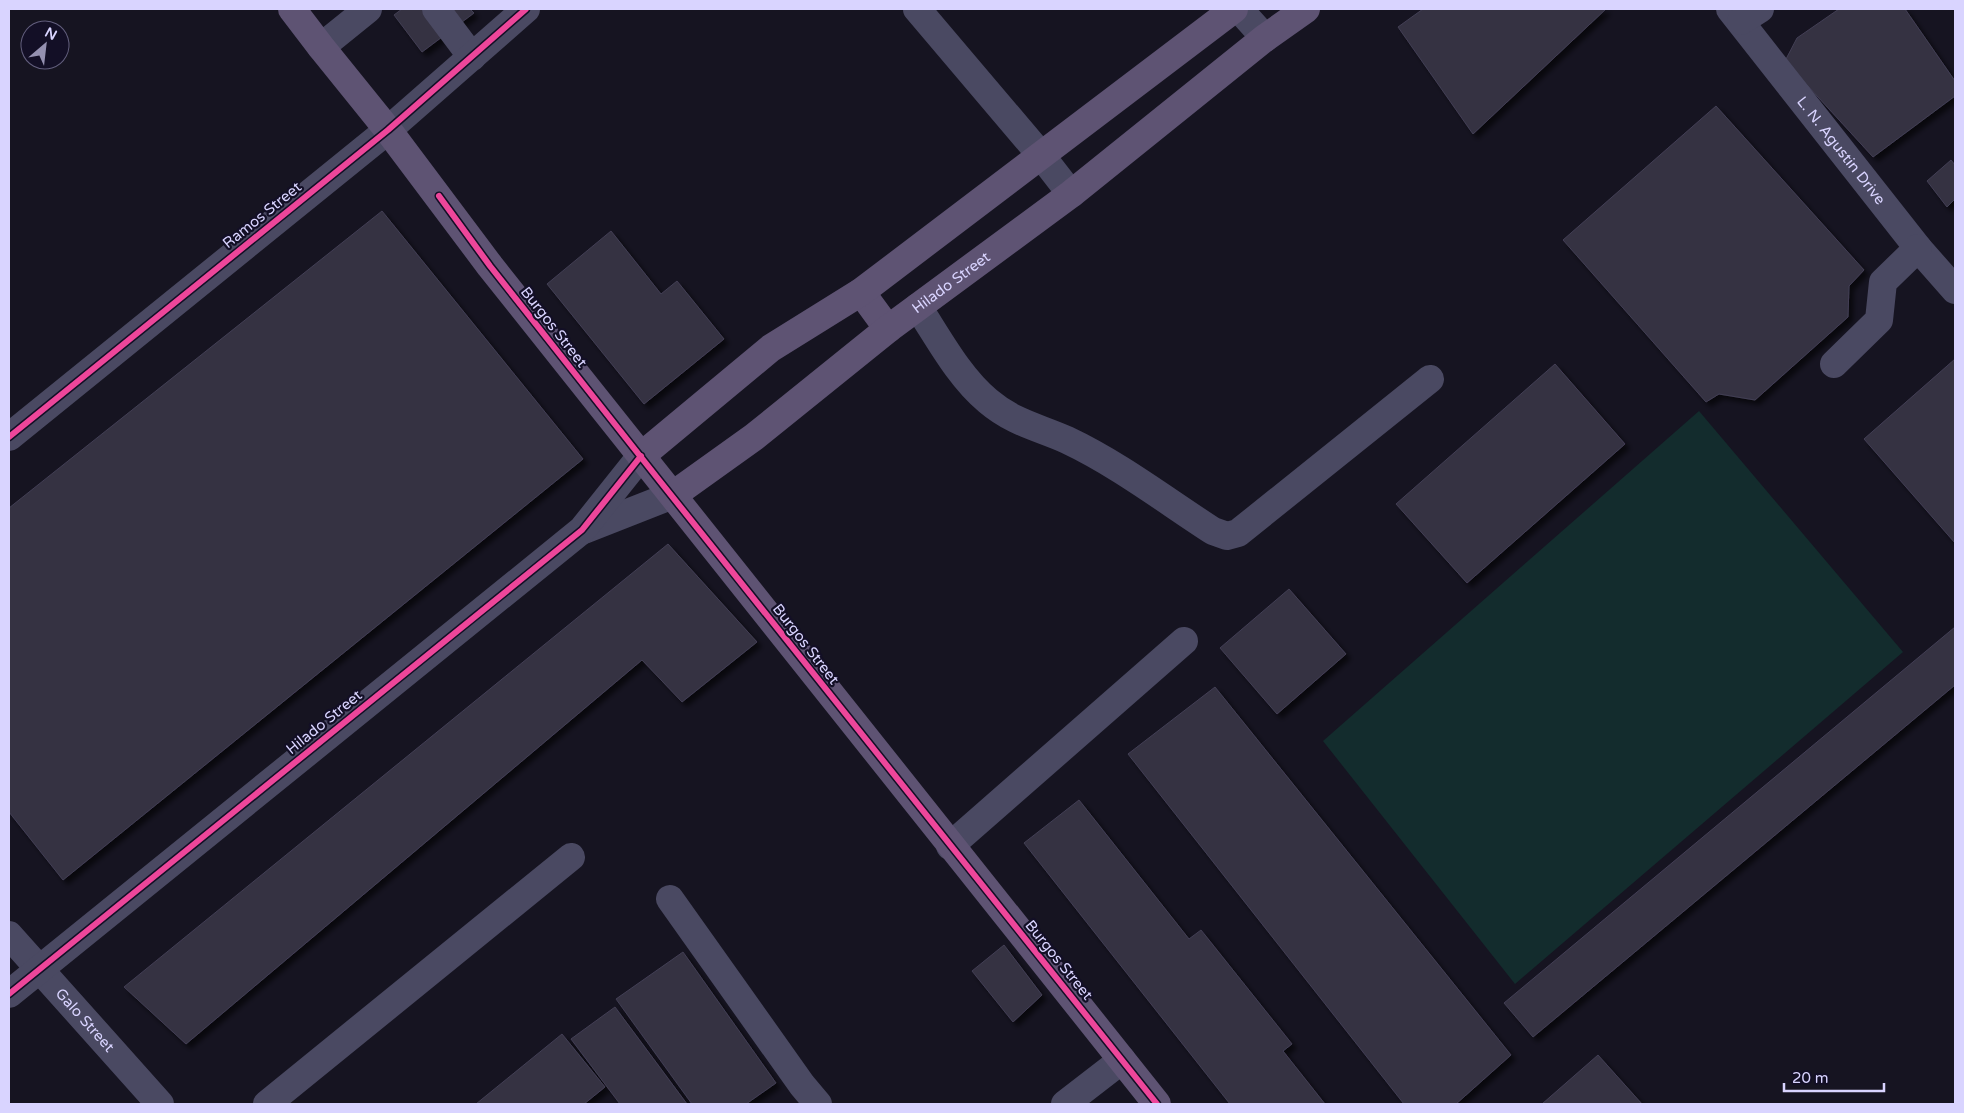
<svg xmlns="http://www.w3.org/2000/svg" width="1964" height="1113" viewBox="0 0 1964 1113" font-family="'Varela Round',sans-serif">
  <defs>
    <filter id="shadow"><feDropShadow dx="4.5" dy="4.5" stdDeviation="2.5" flood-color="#0009"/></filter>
  </defs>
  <rect width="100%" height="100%" fill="#161421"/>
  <!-- green -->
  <path fill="#132c2d" d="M1699,411l204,241 -388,332 -192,-243z"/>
  <!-- building -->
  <path fill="#343243" stroke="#433f54" filter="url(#shadow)" d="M402,9h68l4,4 -52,39 -28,-37z
    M1423,9h183l-133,125 -75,-107z
    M1839,9h66l50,72v15l-82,61 -88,-96 12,-23z
    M1716,106l148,164 -15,16 -1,31 -93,83 -36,-6 -13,8 -143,-162z
    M1951,160l4,5v34l-8,8 -20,-26z
    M382,211l201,248 -520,421 -54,-68v-304z
    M611,231l50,63 16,-13 47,58 -80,65 -97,-120z
    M1955,359v184l-91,-104z
    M1555,364l70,80 -158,139 -71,-79z
    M668,544l89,98 -75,60 -40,-42 -456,384 -62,-57z
    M1289,589l57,65 -69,60 -57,-66z
    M1955,627v58l-422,352 -29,-34z
    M1215,687l296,368 -55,49h-52l-276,-350z
    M1079,800l110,139 12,-9 91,114 -9,7 42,53h-95l-206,-261z
    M1004,945l38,50 -29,27 -41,-51z
    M683,952l93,131 -30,21h-54l-76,-105z
    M615,1007l72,97h-67l-49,-65z
    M562,1034l43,53 -21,17h-108z
    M1598,1055l44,49h-100z"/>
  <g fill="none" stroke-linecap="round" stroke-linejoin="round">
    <!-- minor -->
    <g stroke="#4a4962" stroke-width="28">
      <path d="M436,9l36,48"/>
      <path d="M917,9l123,145 31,40"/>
      <path d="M1239,9l26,29"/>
      <path id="s1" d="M1730,9l188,239 37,42"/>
      <path d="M1741,21l19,-12"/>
      <path d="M321,47l47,-38"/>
      <path d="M918,307c21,32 41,70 70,94 26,22 50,26 79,39 51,24 98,60 146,91l14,5 11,-3 192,-154"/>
      <path d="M1834,364l45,-44 4,-38 35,-34"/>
      <path d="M9,437l379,-307 138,-121"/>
      <path d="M584,530l89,-35"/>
      <path d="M950,846l234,-205"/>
      <path d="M670,899l132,186 16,19"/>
      <path id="s2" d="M9,935l151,169"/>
      <path d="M9,994l573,-464 59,-74"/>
      <path d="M267,1104l304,-247"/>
      <path d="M1065,1104l57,-44"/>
    </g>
    <!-- major -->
    <g stroke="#5e5373" stroke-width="28">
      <path d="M292,9l29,38 67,83 102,136 667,838"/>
      <path d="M861,292l27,37"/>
      <path d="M641,456l130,-108 90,-56 373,-283"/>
      <path id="s3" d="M673,495l81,-58 134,-108 183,-135 194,-156 41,-29"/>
    </g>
    <defs>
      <path id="cycleway" d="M439,196l51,70 169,214 498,624
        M9,437l379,-307 138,-121
        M9,994l573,-464 59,-74"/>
    </defs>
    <!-- cycleway casing -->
    <use href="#cycleway" stroke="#130f26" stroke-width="9"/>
    <!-- cycleway -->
    <use href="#cycleway" stroke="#ed469a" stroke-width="6"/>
  </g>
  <g text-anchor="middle" stroke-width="4.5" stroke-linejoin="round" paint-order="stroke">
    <!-- street labels -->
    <g font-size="15" fill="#d9d4ff" stroke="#130f26">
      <text dy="5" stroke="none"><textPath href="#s1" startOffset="180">L. N. Agustin Drive</textPath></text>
      <text transform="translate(262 215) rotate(-39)" y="5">Ramos Street</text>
      <text dy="5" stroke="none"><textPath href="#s3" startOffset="350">Hilado Street</textPath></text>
      <text transform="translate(554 327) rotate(52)" y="5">Burgos Street</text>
      <text transform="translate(806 644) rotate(52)" y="5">Burgos Street</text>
      <text transform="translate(324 722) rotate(-39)" y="5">Hilado Street</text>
      <text transform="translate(1059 960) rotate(51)" y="5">Burgos Street</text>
      <text dy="5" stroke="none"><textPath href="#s2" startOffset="114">Galo Street</textPath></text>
    </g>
  </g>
  <!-- border -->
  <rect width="1964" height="1113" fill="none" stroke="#d9d4ff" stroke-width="20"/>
  <!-- north arrow -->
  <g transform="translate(45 45) rotate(28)"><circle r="24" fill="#130f26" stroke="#625e7d"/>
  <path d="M0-4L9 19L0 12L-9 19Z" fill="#9591b1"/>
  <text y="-8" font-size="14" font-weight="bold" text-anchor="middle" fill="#d9d4ff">N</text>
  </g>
  <!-- scale -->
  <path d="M1784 1083v8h100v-8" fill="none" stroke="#d9d4ff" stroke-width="2.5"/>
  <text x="1792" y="1083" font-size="15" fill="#d9d4ff" stroke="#130f26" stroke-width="4" paint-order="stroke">20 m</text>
</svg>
